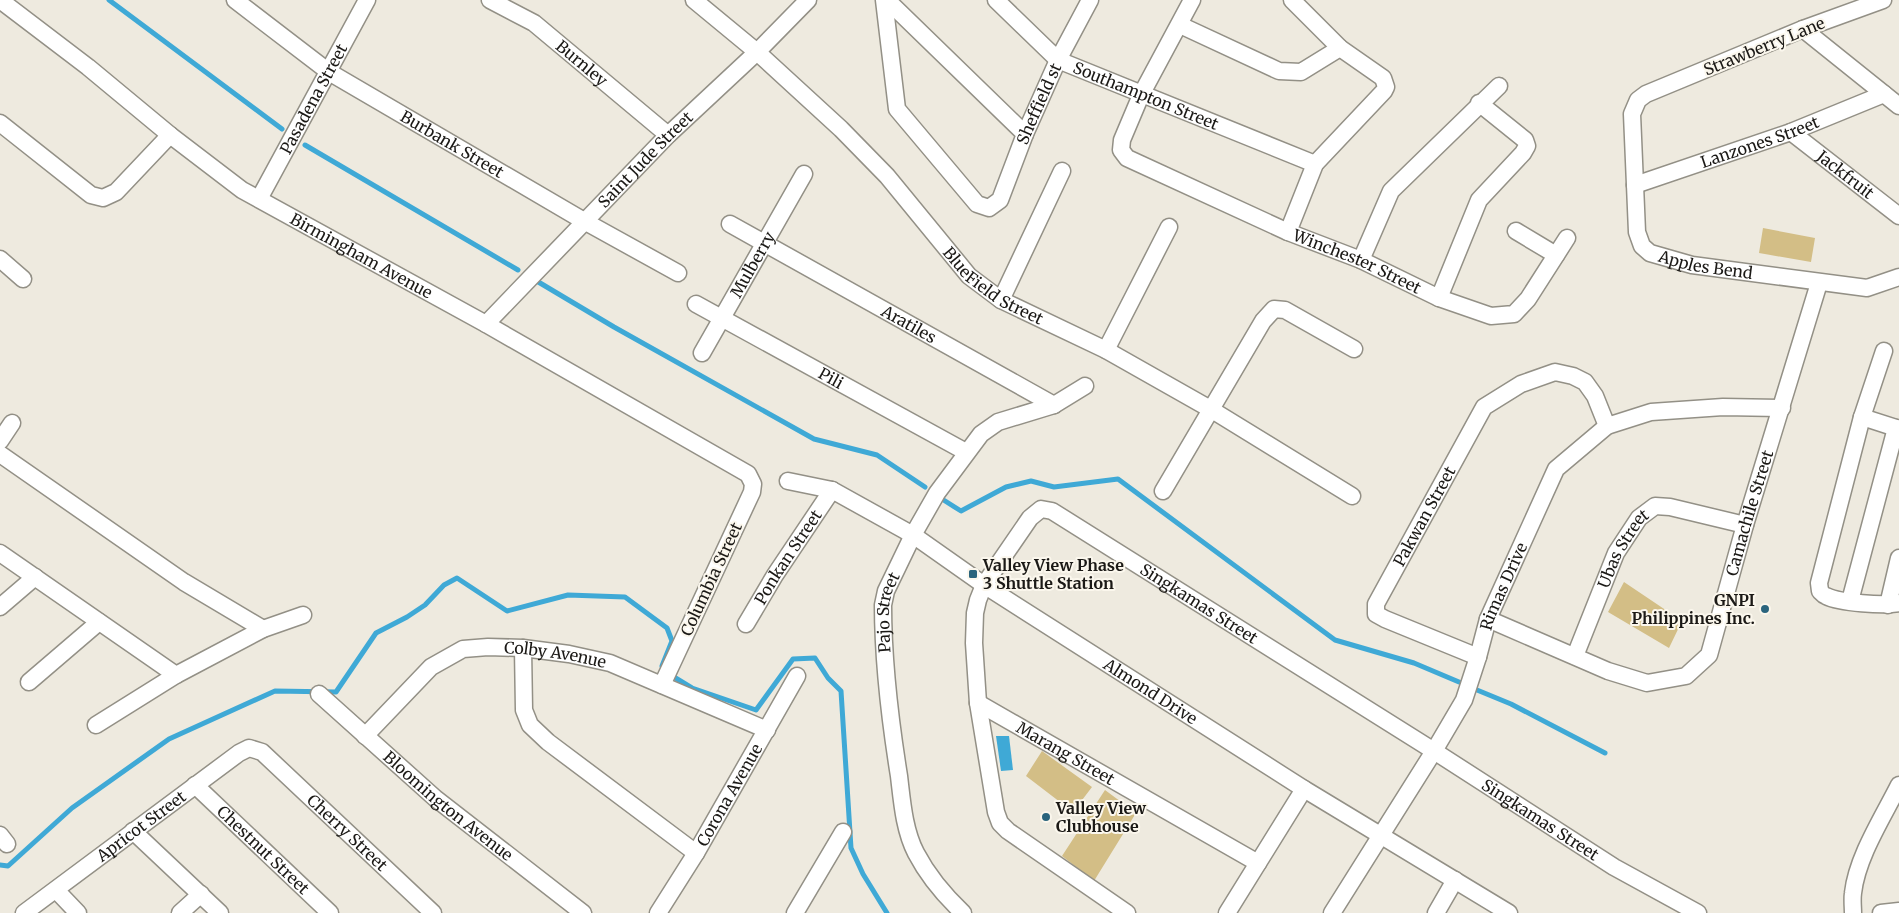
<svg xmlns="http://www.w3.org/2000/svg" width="1899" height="913" viewBox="0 0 1899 913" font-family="Merriweather,serif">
  <rect width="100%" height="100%" fill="#eeeadf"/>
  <!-- green -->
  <path fill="#d3be86" d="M1763,228l52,10 -4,24 -52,-9z
    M1624,582l58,39 -13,27 -61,-36z
    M1042,751l50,36 -19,25 -47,-36z
    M1105,790l31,23 -42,68 -32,-25z"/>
  <!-- water -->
  <path fill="#3fa9d6" d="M996,736h13l4,34 -12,1z"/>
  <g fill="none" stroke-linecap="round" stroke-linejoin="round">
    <!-- stream -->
    <path stroke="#3fa9d6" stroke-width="5" d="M109,0l173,129
      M305,145l213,125
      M535,280l79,47 200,112 63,16 48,32
      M942,499l19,12 45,-24 25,-6 23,6 64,-8 217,161 79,23 45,19
      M669,674l23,14 64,22 37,-51 22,-1 13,20 13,13 10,157 12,26 24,39
      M1477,690l34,14 94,49
      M0,865l8,1 64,-58 97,-69 106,-48 61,1 40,-59 31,-16 18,-12 19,-20 13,-7 50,33 61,-16 57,2 42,31 5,13 -10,25"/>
    <defs>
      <g id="minor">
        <path id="s1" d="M0,0l88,67 82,68 72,55 244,134 262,150 5,10 -1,8 -90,193"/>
        <path id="s2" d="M235,0l94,72 255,149 94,52"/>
        <path id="s3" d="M490,0l44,23 134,112"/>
        <path id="s4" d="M694,0l63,52 84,77 46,47 82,100 32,24 105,50 106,60 140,86"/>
        <path id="s5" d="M884,0l13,109 80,95 12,4 11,-8 25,-66 33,-74 32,-60"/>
        <path d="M887,0l138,134"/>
        <path id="s6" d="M996,0l62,60 257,104"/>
        <path id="s7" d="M1192,0l-51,95 -19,45 -1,10 6,8 161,74 73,28 78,38 52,18 23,-2 14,-15 39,-61"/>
        <path id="s8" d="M1883,0l-80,29 -157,65 -8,6 -6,14 5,118 5,14 8,7 42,12 175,23 32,-11"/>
        <path d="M1180,25l99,46 22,1 39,-24"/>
        <path d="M1803,29l96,77"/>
        <path d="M0,123l91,72 12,3 13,-6 54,-57"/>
        <path id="s9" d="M1791,132l108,84"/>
        <path id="s10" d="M1635,185l156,-53 93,-38"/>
        <path id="s11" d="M259,199l108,-199"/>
        <path id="s12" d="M730,224l324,181"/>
        <path d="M1516,231l40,24"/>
        <path d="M1288,232l27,-68 69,-73 2,-4 -3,-9 -43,-30 -48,-48"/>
        <path d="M0,259l23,20"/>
        <path d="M1361,260l30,-69 108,-105"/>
        <path d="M1439,298l40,-98 44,-47 4,-7 -2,-6 -46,-37"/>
        <path d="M1001,300l61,-129"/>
        <path id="s13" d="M696,304l270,148"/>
        <path id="s14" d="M486,324l182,-189 89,-83 51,-52"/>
        <path d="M1106,350l63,-123"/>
        <path d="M1884,351l-22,66 -43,166 1,8c2,2 3,4 6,5 14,7 58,10 73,7"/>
        <path id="s15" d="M702,353l102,-179"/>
        <path d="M1862,417l37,12"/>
        <path d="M0,441l12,-18"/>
        <path d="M0,454l184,128 79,47"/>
        <path id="s16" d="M788,481l44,9 81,45 71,50 320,204 205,124"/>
        <path d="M1163,491l100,-170 11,-12 11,1 69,39"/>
        <path d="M0,553l176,122"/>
        <path d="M1850,601l46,-173"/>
        <path d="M1888,605l11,-47"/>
        <path d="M0,607l35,-30"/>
        <path id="s17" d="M1488,619l120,52 39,12 39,-7 23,-21 36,-130 74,-242"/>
        <path id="s18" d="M746,624l29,-49 57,-85"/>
        <path d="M523,648l1,62 6,15 18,17 148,111"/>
        <path id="s19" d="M1575,656l41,-103 23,-35 16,-12 15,1 75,18"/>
        <path id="s20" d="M1478,657l-93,-38 -9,-5v-10l108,-197 37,-23 34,-12 18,4 12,6 10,14 12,30"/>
        <path d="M29,682l70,-60"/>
        <path id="s21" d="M319,694l116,104 148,115"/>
        <path id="s22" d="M978,703l280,160"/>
        <path d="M96,725l80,-50 87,-46 40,-14"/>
        <path id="s23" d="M365,736l66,-69 32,-18 25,-2 35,1 46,6 41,9 157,67"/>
        <path id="s24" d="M195,785l135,128"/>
        <path d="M133,831l87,82"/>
        <path d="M0,835l7,9"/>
        <path d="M56,890l22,23"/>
        <path id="s25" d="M24,913l215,-160 10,-5 13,4 171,161"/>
        <path d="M180,913l21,-19"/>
        <path id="s26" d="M658,913l38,-60 101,-177"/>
        <path d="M795,913l48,-81"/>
        <path id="s27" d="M963,913c-18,-17 -35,-37 -47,-60 -12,-23 -14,-52 -17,-77 -9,-56 -16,-114 -16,-171l3,-14 27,-56 24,-42 44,-59 17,-12 56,-17 31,-19"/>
        <path id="s28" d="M1127,913l-119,-82 -8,-8 -4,-11 -18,-109 -4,-60 1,-30 3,-13 6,-15 46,-67 11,-9 11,2 382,240 180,116 84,46"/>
        <path d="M1227,913l77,-124"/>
        <path id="s29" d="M1332,913l102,-162 30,-51 14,-43 10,-38 68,-150 51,-43 44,-14 72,-5 59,1"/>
        <path d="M1436,913l19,-33"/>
        <path d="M1853,913c0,-6 -1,-13 0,-20 4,-36 30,-76 46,-108"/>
        <path d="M1881,913l18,-2"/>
      </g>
    </defs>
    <!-- minor casing -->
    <use href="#minor" stroke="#939086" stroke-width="19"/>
    <!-- minor -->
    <use href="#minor" stroke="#fff" stroke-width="16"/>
  </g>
  <!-- markers -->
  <g fill="#2a647d" stroke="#fbf7ed" stroke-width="2">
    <rect x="968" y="569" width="10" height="10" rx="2.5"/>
    <circle cx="1765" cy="609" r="5"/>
    <circle cx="1046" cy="817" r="5"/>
  </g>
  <g text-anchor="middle" stroke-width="4" stroke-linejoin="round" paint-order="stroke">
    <!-- street labels -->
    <g font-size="16" fill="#1b1916" stroke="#fbf7ed">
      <text transform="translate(1764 46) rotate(-22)" y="6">Strawberry Lane</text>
      <text dy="6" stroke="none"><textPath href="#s3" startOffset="112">Burnley</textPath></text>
      <text dy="6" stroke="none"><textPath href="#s6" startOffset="181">Southampton Street</textPath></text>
      <text dy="6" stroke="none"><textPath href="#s11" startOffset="114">Pasadena Street</textPath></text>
      <text dy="6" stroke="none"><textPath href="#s5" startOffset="364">Sheffield st</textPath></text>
      <text dy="6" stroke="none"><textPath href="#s10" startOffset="132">Lanzones Street</textPath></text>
      <text dy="6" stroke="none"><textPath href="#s2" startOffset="261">Burbank Street</textPath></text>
      <text dy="6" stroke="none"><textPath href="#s14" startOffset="229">Saint Jude Street</textPath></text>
      <text dy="6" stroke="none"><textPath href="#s9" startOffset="69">Jackfruit</textPath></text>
      <text dy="6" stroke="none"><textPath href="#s1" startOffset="444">Birmingham Avenue</textPath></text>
      <text dy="6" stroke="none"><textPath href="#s7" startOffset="429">Winchester Street</textPath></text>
      <text dy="6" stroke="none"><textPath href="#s15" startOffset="102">Mulberry</textPath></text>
      <text dy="6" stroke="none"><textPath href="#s8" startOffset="481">Apples Bend</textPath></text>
      <text dy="6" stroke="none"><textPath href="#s4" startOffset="416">BlueField Street</textPath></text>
      <text dy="6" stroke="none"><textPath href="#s12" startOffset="205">Aratiles</textPath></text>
      <text dy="6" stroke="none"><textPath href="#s13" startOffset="154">Pili</textPath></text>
      <text dy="6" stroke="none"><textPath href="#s17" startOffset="390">Camachile Street</textPath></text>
      <text dy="6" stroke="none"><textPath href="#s20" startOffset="221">Pakwan Street</textPath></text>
      <text dy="6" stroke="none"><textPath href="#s19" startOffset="118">Ubas Street</textPath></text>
      <text dy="6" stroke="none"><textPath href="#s18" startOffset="79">Ponkan Street</textPath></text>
      <text transform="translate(711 579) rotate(-65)" y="6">Columbia Street</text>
      <text dy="6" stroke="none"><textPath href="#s29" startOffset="371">Rimas Drive</textPath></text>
      <text dy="6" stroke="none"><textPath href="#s28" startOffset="678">Singkamas Street</textPath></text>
      <text dy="6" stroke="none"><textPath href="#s27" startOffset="321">Pajo Street</textPath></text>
      <text dy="6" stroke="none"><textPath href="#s23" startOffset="225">Colby Avenue</textPath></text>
      <text dy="6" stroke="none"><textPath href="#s16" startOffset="422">Almond Drive</textPath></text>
      <text dy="6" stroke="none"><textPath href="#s22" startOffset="101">Marang Street</textPath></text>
      <text dy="6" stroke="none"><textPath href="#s26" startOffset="138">Corona Avenue</textPath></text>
      <text dy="6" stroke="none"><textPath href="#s21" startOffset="171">Bloomington Avenue</textPath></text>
      <text dy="6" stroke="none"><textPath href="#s28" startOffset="1082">Singkamas Street</textPath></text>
      <text dy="6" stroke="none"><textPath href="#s25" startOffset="146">Apricot Street</textPath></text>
      <text dy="6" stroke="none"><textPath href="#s25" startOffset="410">Cherry Street</textPath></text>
      <text dy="6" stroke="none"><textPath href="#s24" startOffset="94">Chestnut Street</textPath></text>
    </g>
    <!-- poi labels -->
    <g font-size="16" font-weight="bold" fill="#1b1916" stroke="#fbf7ed" text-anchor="start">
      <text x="983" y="571">Valley View Phase<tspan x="983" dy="18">3 Shuttle Station</tspan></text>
      <text x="1755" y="606" text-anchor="end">GNPI<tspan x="1755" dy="18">Philippines Inc.</tspan></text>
      <text x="1056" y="814">Valley View<tspan x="1056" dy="18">Clubhouse</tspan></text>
    </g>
  </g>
</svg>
